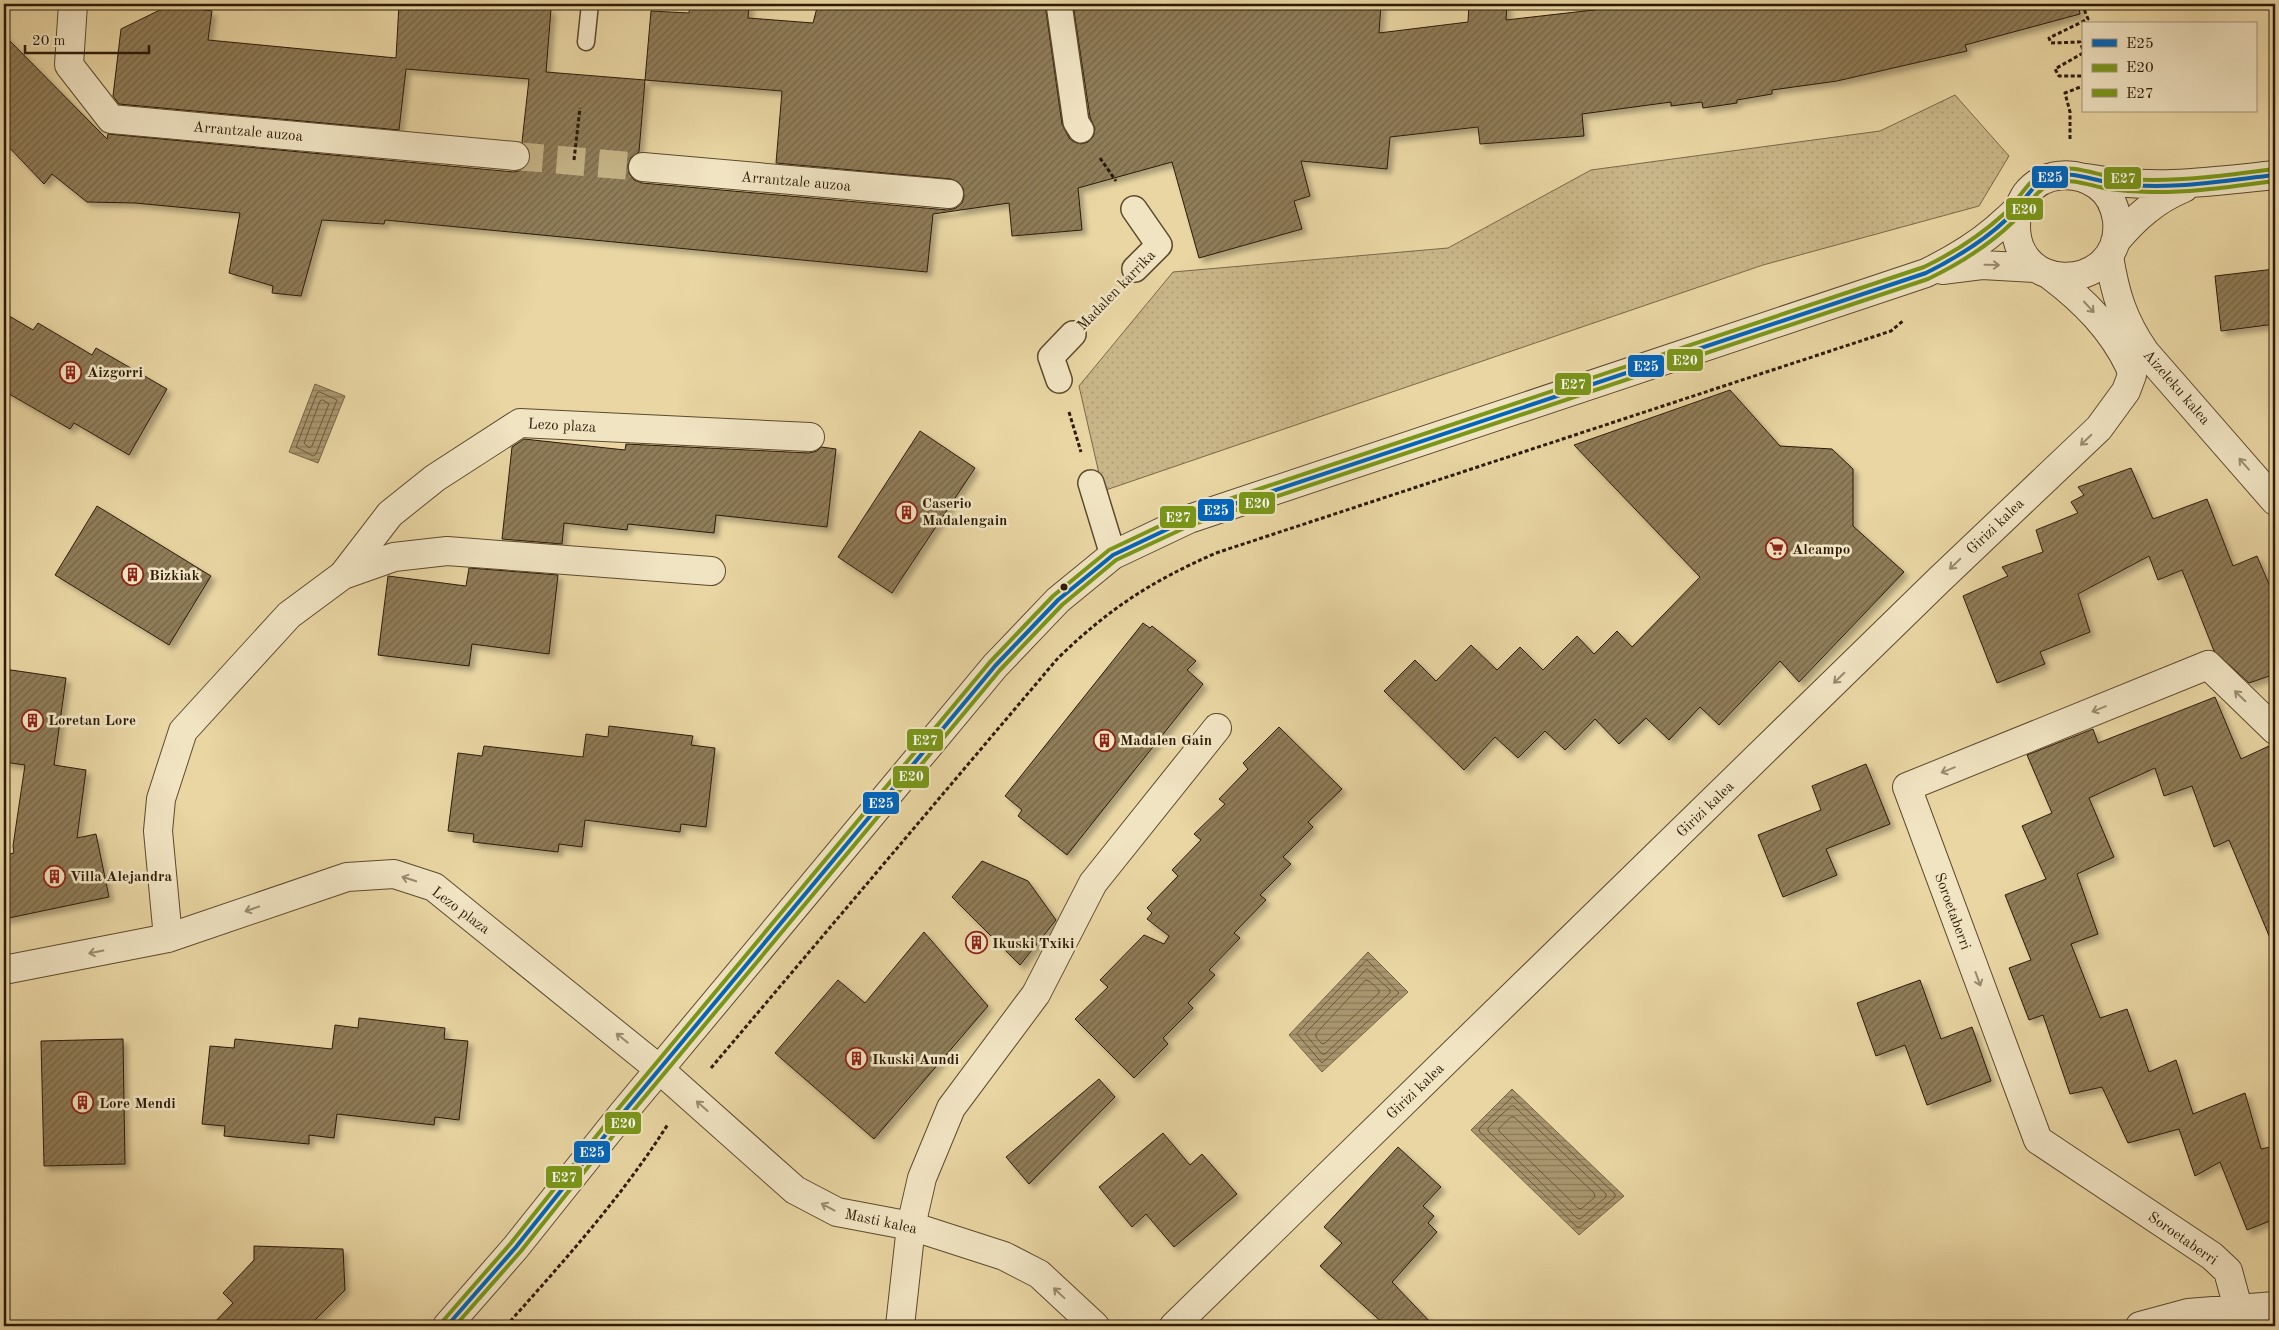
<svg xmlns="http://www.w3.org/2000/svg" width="2279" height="1330" viewBox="0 0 2279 1330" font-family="'Old Standard TT',serif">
  <defs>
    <pattern id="grass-dots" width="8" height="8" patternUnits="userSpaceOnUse" patternTransform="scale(1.25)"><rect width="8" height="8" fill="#c9b688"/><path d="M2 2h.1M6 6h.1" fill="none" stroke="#ad9c74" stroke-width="1.8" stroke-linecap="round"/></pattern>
    <pattern id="water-rules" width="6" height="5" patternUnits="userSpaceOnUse" patternTransform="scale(1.25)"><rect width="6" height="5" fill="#a9966e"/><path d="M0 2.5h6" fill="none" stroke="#8a7a58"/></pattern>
    <pattern id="building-hatch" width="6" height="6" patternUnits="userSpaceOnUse" patternTransform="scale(1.25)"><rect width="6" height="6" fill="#8f7c58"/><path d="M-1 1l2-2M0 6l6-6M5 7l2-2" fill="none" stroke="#756547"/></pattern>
    <filter id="shadow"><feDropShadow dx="4.5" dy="4.5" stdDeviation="2.5" flood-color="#0004"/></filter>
  </defs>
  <rect width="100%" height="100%" fill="#e9d6a3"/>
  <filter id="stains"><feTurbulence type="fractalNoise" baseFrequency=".004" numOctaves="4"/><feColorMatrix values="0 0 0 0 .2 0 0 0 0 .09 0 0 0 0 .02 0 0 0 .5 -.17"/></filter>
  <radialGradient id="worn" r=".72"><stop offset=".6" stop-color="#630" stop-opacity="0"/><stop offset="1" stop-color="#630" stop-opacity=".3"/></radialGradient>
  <!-- grass -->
  <path fill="url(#grass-dots)" stroke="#7b6848" d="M1955,95l54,61 -30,50 -216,59 -660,226 -24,-105 94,-114 275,-24 143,-78 289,-39z"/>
  <!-- water -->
  <path fill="url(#water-rules)" stroke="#776545" d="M315,384l30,12 -27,67 -29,-11z
    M1368,952l40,40 -86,80 -33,-37z
    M1512,1089l112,107 -45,39 -108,-105z"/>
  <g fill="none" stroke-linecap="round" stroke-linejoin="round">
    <!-- shore -->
    <path stroke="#6b583a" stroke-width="1" d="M320,392l17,8 -21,54 -3,2 -17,-9 21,-54z
      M323,400l6,4 -17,42 -3,2 -5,-5 16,-42z
      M1367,960l32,33 -77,70 -25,-29z
      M1367,969l23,21v3l-65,61h-3l-17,-20z
      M1366,980l3,1 10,9v3l-54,50 -3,1 -6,-7v-3z
      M1513,1097l102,97v3l-35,30h-3l-98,-96 1,-3z
      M1511,1106h3l92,88v3l-26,22 -3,-1 -89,-87v-3z
      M1511,1117h3l80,76 1,4 -14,12 -3,-1 -79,-77v-2z"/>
  </g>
  <!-- building -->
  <path fill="url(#building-hatch)" stroke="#2d1b07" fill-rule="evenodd" filter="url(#shadow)" d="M399,4h66l86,5 -5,63 99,8 6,-69 38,2 1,-9h59l-1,14 65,5 5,-19h227l17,120 7,14 5,4 7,2 7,-2 5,-5 2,-8 -5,-12 -17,-113h308l-2,29 89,-11 1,-18h38l-1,16 140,-16h432l2,10 -115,31 2,6 -130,30 -65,9v4l-35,6v3l-34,5 -1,-6 -31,4v-4l-89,12 2,22 -104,8 -2,-17 -88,10 -3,32 -86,-8 9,35 -16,5 8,28 -103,29 -27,-96 -94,26 4,42 -70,6 -3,-33 -76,11 -6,58 -542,-52 -1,4 -62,-4 -21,76 -29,-3 1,-7 -44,-13 11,-60 -105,-10 -48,-1 -35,-28 -8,10 -40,-42v-107l103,104 1,-5 406,38 8,-2 6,-5 3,-8 -2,-8 -7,-7 7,-63 -123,-10 -7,61 -280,-26 -6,-8 8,-67 49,-24 42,6 -4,29 188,18zM645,80l137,11 -6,72 175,16 7,3 5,6 1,8 -2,7 -6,5 -8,2 -306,-27 -8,-3 -5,-7 -1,-8 3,-7 8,-6z
    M2275,269v55l-54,7 -6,-55z
    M4,313l29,17 5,-7 54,32 4,-7 71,41 -38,66 -55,-32 -4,6 -66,-38z
    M1730,390l50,56 52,3 21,20v57l51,46 -105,110 -19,-21 -61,64 -19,-18 -31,33 -23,-22 -27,26 -24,-25 -30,31 -20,-19 -27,27 -23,-21 -31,33 -80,-79 31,-31 21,21 35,-36 26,25 23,-23 23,23 34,-34 17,18 23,-23 15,16 68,-70 -126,-132z
    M920,431l55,37 -83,125 -54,-36z
    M524,439l101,11 1,-6 183,9 8,-2 4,-4 15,2 -9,78 -111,-12 -2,18 -86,-9 -1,6 -63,-7 -2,21 -60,-5 10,-92z
    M2131,468l22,51 54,-20 26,67 24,-10 18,42v76l-26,9 -35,-32 -32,-81 -24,10 -9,-24 -71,38 12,38 -50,20 5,12 -48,19 -34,-87 45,-20 -6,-9 41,-15 -7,-22 42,-17 -7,-11 13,-7 -6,-8z
    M97,506l114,70 -42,69 -114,-70z
    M469,568l89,7 -9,79 -77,-10 -3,22 -91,-11 10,-79 78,10z
    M1143,623l7,5 2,-2 44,35 -9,9 16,14 -136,171 -49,-39 4,-6 -17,-14z
    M4,669l62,9 -12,87 32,5 -9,68 19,-4 13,63 -105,22v-64l10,-2 -1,-7 12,-81 -21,-3z
    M2215,697l26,62 28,-13 6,20v184l-46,-110 -15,7 -22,-61 -28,10 -9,-28 -66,30 25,59 -37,17 21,60 -27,10 29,74 27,-9 22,63 27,-12 17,54 52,-21 16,56 14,-3v73l-28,11 -27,-68 -25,14 -16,-47 -51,14 -26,-56 -32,7 -27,-79 -14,5 -20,-52 22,-8 -26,-65 41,-16 -24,-53 30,-13 -25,-58 66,-26 5,14z
    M609,726l84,10 -2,9 24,3 -9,79 -25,-3 -1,8 -95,-12 -3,27 -23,-3 -1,8 -85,-10 1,-8 -26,-3 10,-78 24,3 2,-10 99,11 3,-23 22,3z
    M1279,727l63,62 -34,33 5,5 -30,30 8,7 -31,31 6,5 -32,33 6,5 -31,32 6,5 -27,28 5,5 -30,30 5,6 -34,34 -59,-59 33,-32 -8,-7 44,-45 20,9 5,-8 -22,-17 5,-6 -5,-5 31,-32 -6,-6 29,-30 -7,-6 31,-30 -6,-5 29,-30 -5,-6z
    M1866,764l24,60 -64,25 11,26 -54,22 -25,-62 63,-25 -9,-24z
    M982,861l46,20 28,39 -36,45 -68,-68z
    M924,932l64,74 -114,133 -99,-86 63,-73 27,23z
    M1920,980l21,59 31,-12 19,54 -64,24 -22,-60 -29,11 -19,-53z
    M359,1018l86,10 -1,11 24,2 -9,79 -24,-3 -1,8 -97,-11 -3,24 -25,-3v9l-85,-8 1,-10 -23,-2 8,-78 24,2 1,-9 97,10 3,-24 23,3z
    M123,1039l2,125 -81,2 -3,-125z
    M1099,1079l16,18 -86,87 -23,-27z
    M1163,1133l27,32 12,-11 35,40 -63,53 -28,-33 -14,13 -33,-40z
    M1398,1147l43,40 -18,19 11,10 -6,7 9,9 -45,50 42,44h-48l-66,-60 22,-23 -18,-16z
    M254,1246l89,3 2,41 -36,36h-98l22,-23 -10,-10 31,-33z"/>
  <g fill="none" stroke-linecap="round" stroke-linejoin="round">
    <!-- minor-tunnel -->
    <path stroke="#c3b184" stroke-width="28" stroke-dasharray="28 14" stroke-linecap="butt" d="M515,156l128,11"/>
    <defs>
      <path id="service" d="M586,42l4,-38"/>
      <path id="pedestrian" d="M1059,4l17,118 5,8
        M1134,209l25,36 -24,24
        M1059,380l-8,-23 22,-23
        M1091,483l22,72"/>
      <path id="minor" d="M73,4l-4,61 42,54 404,37
        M643,167l306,27
        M2109,256c6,38 14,64 36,96l130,149
        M343,575l47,-61 45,-36 85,-55 290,14
        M168,938l-10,-107 3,-32 22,-68 106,-116 54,-40 51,-18 53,-6 264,20
        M4,970l164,-32 179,-61 47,-3 40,13 225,182 136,121 42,22 74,14 93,30 35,18 56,52
        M2238,1308l-10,-37 -16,-15 -174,-116 -131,-353 301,-122 67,65
        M900,1326l11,-100 11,-48 29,-70 85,-114 57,-111 124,-155
        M1174,1326l765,-746 160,-152 27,-37 6,-16 -2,-8c-18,-38 -46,-66 -79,-91
        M2140,1326l48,-13 87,-7"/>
      <path id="tertiary" d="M2086,178c67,12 123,4 189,-3
        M2115,242c20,-24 40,-42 69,-54
        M1942,270l40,-5 54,3
        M447,1326l69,-79 107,-134 372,-447 63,-66 55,-45 76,-36 737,-246c25,-12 49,-26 70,-44 7,-7 17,-14 22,-21 3,-4 5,-10 8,-14 17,-22 49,-24 71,-9 12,8 18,22 20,35 8,76 -118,79 -99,-12"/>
    </defs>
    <!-- service casing -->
    <use href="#service" stroke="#5c4a2e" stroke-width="19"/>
    <!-- pedestrian casing -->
    <use href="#pedestrian" stroke="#5c4a2e" stroke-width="28"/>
    <!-- minor casing -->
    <use href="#minor" stroke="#5c4a2e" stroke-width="30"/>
    <!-- tertiary casing -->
    <use href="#tertiary" stroke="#5c4a2e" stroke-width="30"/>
    <!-- path -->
    <path stroke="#2d1b07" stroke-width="3" stroke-dasharray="4 2.5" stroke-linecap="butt" d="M2082,4l6,15 -39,19 2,5 29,-1 3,8
      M2083,53l-28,16 4,7h24
      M2070,139v-27l-5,-19 18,-7
      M1100,158l16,23
      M574,160l6,-52
      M1096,310l17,-17
      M1069,412l12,40
      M711,1068l347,-410c52,-50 92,-76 158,-105l675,-222 13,-11
      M506,1326c57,-64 116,-129 162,-202"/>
    <!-- service -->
    <use href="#service" stroke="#f1e4c3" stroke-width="16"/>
    <!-- pedestrian -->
    <use href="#pedestrian" stroke="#f1e4c3" stroke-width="25"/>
    <!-- minor -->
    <use href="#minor" stroke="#f1e4c3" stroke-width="28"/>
    <!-- tertiary -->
    <use href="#tertiary" stroke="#f1e4c3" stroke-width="28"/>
    <defs>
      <path id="bus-1" d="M447,1326l69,-79 107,-134 372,-447 63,-66 55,-45 76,-36 737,-246c30,-15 58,-32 82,-55 15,-13 21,-32 40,-40 21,-9 43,2 64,5 54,8 109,-2 163,-8"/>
      <path id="bus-2" d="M455,1326l66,-75 107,-134 372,-447 62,-65 54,-45 75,-35 737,-246c31,-15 60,-33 85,-57 14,-12 21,-32 40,-39 18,-6 38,3 56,6 14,2 28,3 41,3 42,1 84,-6 125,-11"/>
      <path id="bus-3" d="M442,1322l69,-79 107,-134 372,-447 63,-66 56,-46 78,-37 737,-246c29,-14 57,-32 81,-54 16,-15 22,-34 43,-42 22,-7 43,2 64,6 13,2 28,3 41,3 41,0 81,-6 121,-11"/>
    </defs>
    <!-- bus-1 casing -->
    <use href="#bus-1" stroke="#f1e4c3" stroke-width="8"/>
    <!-- bus-2 casing -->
    <use href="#bus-2" stroke="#f1e4c3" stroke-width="8"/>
    <!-- bus-3 casing -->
    <use href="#bus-3" stroke="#f1e4c3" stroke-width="8"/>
    <!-- bus-1 -->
    <use href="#bus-1" stroke="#0065bd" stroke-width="4"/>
    <!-- bus-2 -->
    <use href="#bus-2" stroke="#7a9719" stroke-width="4"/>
    <!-- bus-3 -->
    <use href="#bus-3" stroke="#7a9719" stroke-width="4"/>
  </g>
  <!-- one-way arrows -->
  <defs><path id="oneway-shaft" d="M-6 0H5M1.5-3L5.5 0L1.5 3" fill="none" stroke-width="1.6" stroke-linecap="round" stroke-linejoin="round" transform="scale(1.25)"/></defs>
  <g stroke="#998a6e">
    <use href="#oneway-shaft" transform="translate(1992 265) rotate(1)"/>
    <use href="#oneway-shaft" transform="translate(2089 307) rotate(47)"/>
    <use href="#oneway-shaft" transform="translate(2086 440) rotate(136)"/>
    <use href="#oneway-shaft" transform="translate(2244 464) rotate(-131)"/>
    <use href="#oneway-shaft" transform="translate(1955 564) rotate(136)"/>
    <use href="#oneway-shaft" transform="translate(1839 678) rotate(136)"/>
    <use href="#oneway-shaft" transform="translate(2240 696) rotate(-136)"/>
    <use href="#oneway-shaft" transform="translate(2099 709) rotate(158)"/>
    <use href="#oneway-shaft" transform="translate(1948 770) rotate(158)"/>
    <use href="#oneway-shaft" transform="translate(409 879) rotate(-162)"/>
    <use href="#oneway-shaft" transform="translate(252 909) rotate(161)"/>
    <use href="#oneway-shaft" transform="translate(96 952) rotate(169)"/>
    <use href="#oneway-shaft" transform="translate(1978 979) rotate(70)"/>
    <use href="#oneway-shaft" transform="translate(622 1038) rotate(-141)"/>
    <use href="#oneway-shaft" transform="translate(702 1106) rotate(-139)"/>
    <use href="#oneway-shaft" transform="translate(828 1207) rotate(-152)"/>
    <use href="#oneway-shaft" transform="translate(1059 1293) rotate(-137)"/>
  </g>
  <!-- icons -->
  <defs>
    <symbol id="building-ring" viewBox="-11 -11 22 22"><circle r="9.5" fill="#f1e4c3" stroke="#8f2418" stroke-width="1.5"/><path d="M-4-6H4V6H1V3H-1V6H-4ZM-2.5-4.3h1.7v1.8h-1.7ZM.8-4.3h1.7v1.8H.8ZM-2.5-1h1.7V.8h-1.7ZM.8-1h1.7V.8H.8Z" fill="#8f2418"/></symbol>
    <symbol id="supermarket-ring" viewBox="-11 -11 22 22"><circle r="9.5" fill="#f1e4c3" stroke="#8f2418" stroke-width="1.5"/><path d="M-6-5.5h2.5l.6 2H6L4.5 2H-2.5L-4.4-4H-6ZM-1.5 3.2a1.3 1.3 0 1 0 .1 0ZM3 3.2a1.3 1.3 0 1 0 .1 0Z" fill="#8f2418"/></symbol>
  </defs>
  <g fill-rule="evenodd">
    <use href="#building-ring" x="58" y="360" width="25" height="25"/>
    <use href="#building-ring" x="894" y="500" width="25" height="25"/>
    <use href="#supermarket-ring" x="1764" y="536" width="25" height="25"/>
    <use href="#building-ring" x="120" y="562" width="25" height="25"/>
    <use href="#building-ring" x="20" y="708" width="25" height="25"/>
    <use href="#building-ring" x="1092" y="728" width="25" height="25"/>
    <use href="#building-ring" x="42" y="864" width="25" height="25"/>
    <use href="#building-ring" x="964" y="930" width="25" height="25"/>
    <use href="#building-ring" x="844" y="1046" width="25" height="25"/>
    <use href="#building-ring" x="70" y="1090" width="25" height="25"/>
  </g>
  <!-- markers -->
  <circle fill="#2d1b07" stroke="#f1e4c3" stroke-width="2" cx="1064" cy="587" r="4.5"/>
  <g text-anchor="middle" stroke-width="5" stroke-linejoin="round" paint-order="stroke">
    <!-- street labels -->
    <g font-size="15" fill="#2d1b07" stroke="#f1e4c3">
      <text transform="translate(248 131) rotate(5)" y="5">Arrantzale auzoa</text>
      <text transform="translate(796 181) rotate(5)" y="5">Arrantzale auzoa</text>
      <text transform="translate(1116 290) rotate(-46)" y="5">Madalen karrika</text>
      <text transform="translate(2177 387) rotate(49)" y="5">Aizeleku kalea</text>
      <text transform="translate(562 425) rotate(3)" y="5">Lezo plaza</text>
      <text transform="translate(1995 526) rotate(-44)" y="5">Girizi kalea</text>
      <text transform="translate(1705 809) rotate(-44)" y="5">Girizi kalea</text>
      <text transform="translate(461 910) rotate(37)" y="5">Lezo plaza</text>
      <text transform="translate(1953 911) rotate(70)" y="5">Soroetaberri</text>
      <text transform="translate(1415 1091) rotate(-44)" y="5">Girizi kalea</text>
      <text transform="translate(881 1221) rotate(12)" y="5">Masti kalea</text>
      <text transform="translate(2183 1238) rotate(35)" y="5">Soroetaberri</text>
    </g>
    <!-- poi labels -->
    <g font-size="15" font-weight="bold" fill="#2d1b07" stroke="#f1e4c3" text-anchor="start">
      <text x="87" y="377">Aizgorri</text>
      <text x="922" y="508">Caserio<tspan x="922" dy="17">Madalengain</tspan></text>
      <text x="1792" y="554">Alcampo</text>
      <text x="149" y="580">Bizkiak</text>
      <text x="48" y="725">Loretan Lore</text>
      <text x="1120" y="745">Madalen Gain</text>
      <text x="70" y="881">Villa Alejandra</text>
      <text x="992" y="948">Ikuski Txiki</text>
      <text x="872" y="1064">Ikuski Aundi</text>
      <text x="99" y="1108">Lore Mendi</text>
    </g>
  </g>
  <g stroke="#f1e4c3" stroke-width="2">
    <rect x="2031" y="165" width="38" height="24" rx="5" fill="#0065bd"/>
    <rect x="2103" y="166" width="39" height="24" rx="5" fill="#7a9719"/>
    <rect x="2005" y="197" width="39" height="24" rx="5" fill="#7a9719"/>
    <rect x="1666" y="348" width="38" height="24" rx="5" fill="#7a9719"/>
    <rect x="1627" y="354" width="38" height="24" rx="5" fill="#0065bd"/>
    <rect x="1554" y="372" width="38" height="24" rx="5" fill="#7a9719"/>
    <rect x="1238" y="491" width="38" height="24" rx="5" fill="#7a9719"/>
    <rect x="1197" y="498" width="38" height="24" rx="5" fill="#0065bd"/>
    <rect x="1159" y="505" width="38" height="24" rx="5" fill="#7a9719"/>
    <rect x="906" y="728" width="38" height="24" rx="5" fill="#7a9719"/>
    <rect x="892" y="765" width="38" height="24" rx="5" fill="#7a9719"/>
    <rect x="862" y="791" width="38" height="24" rx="5" fill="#0065bd"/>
    <rect x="604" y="1111" width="38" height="24" rx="5" fill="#7a9719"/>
    <rect x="573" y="1140" width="38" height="24" rx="5" fill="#0065bd"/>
    <rect x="545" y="1165" width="38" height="24" rx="5" fill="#7a9719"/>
  </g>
  <g font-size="14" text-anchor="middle" font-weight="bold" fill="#fff">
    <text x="2050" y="182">E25</text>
    <text x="2123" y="183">E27</text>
    <text x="2024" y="214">E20</text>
    <text x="1685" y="365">E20</text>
    <text x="1646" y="371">E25</text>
    <text x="1573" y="389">E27</text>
    <text x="1257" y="508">E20</text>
    <text x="1216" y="515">E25</text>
    <text x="1178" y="522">E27</text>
    <text x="925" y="745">E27</text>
    <text x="911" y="781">E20</text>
    <text x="881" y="808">E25</text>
    <text x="623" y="1128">E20</text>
    <text x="592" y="1157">E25</text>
    <text x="564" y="1182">E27</text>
  </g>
  <!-- margin -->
  <rect width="2279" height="1330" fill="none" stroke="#e9d6a3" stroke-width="20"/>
  <rect x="5" y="5" width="2269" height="1320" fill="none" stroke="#2d1b07" stroke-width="2.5"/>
  <rect x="10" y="10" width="2259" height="1310" fill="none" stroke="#2d1b07"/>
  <!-- legend -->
  <rect x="2082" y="22" width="175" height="90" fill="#f1e4c3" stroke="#a39478"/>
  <rect x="2092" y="39" width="25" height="8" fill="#0065bd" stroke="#a39478"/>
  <text x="2126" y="48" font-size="15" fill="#2d1b07">E25</text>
  <rect x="2092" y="64" width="25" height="8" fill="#7a9719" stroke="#a39478"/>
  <text x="2126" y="72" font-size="15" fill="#2d1b07">E20</text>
  <rect x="2092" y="89" width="25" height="8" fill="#7a9719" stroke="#a39478"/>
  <text x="2126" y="98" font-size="15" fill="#2d1b07">E27</text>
  <!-- scale -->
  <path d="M25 45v8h124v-8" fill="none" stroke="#2d1b07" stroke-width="2.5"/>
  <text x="32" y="45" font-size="15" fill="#2d1b07" stroke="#f1e4c3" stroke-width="4" paint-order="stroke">20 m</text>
  <rect width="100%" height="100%" filter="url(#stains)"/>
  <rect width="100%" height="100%" fill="url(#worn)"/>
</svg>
